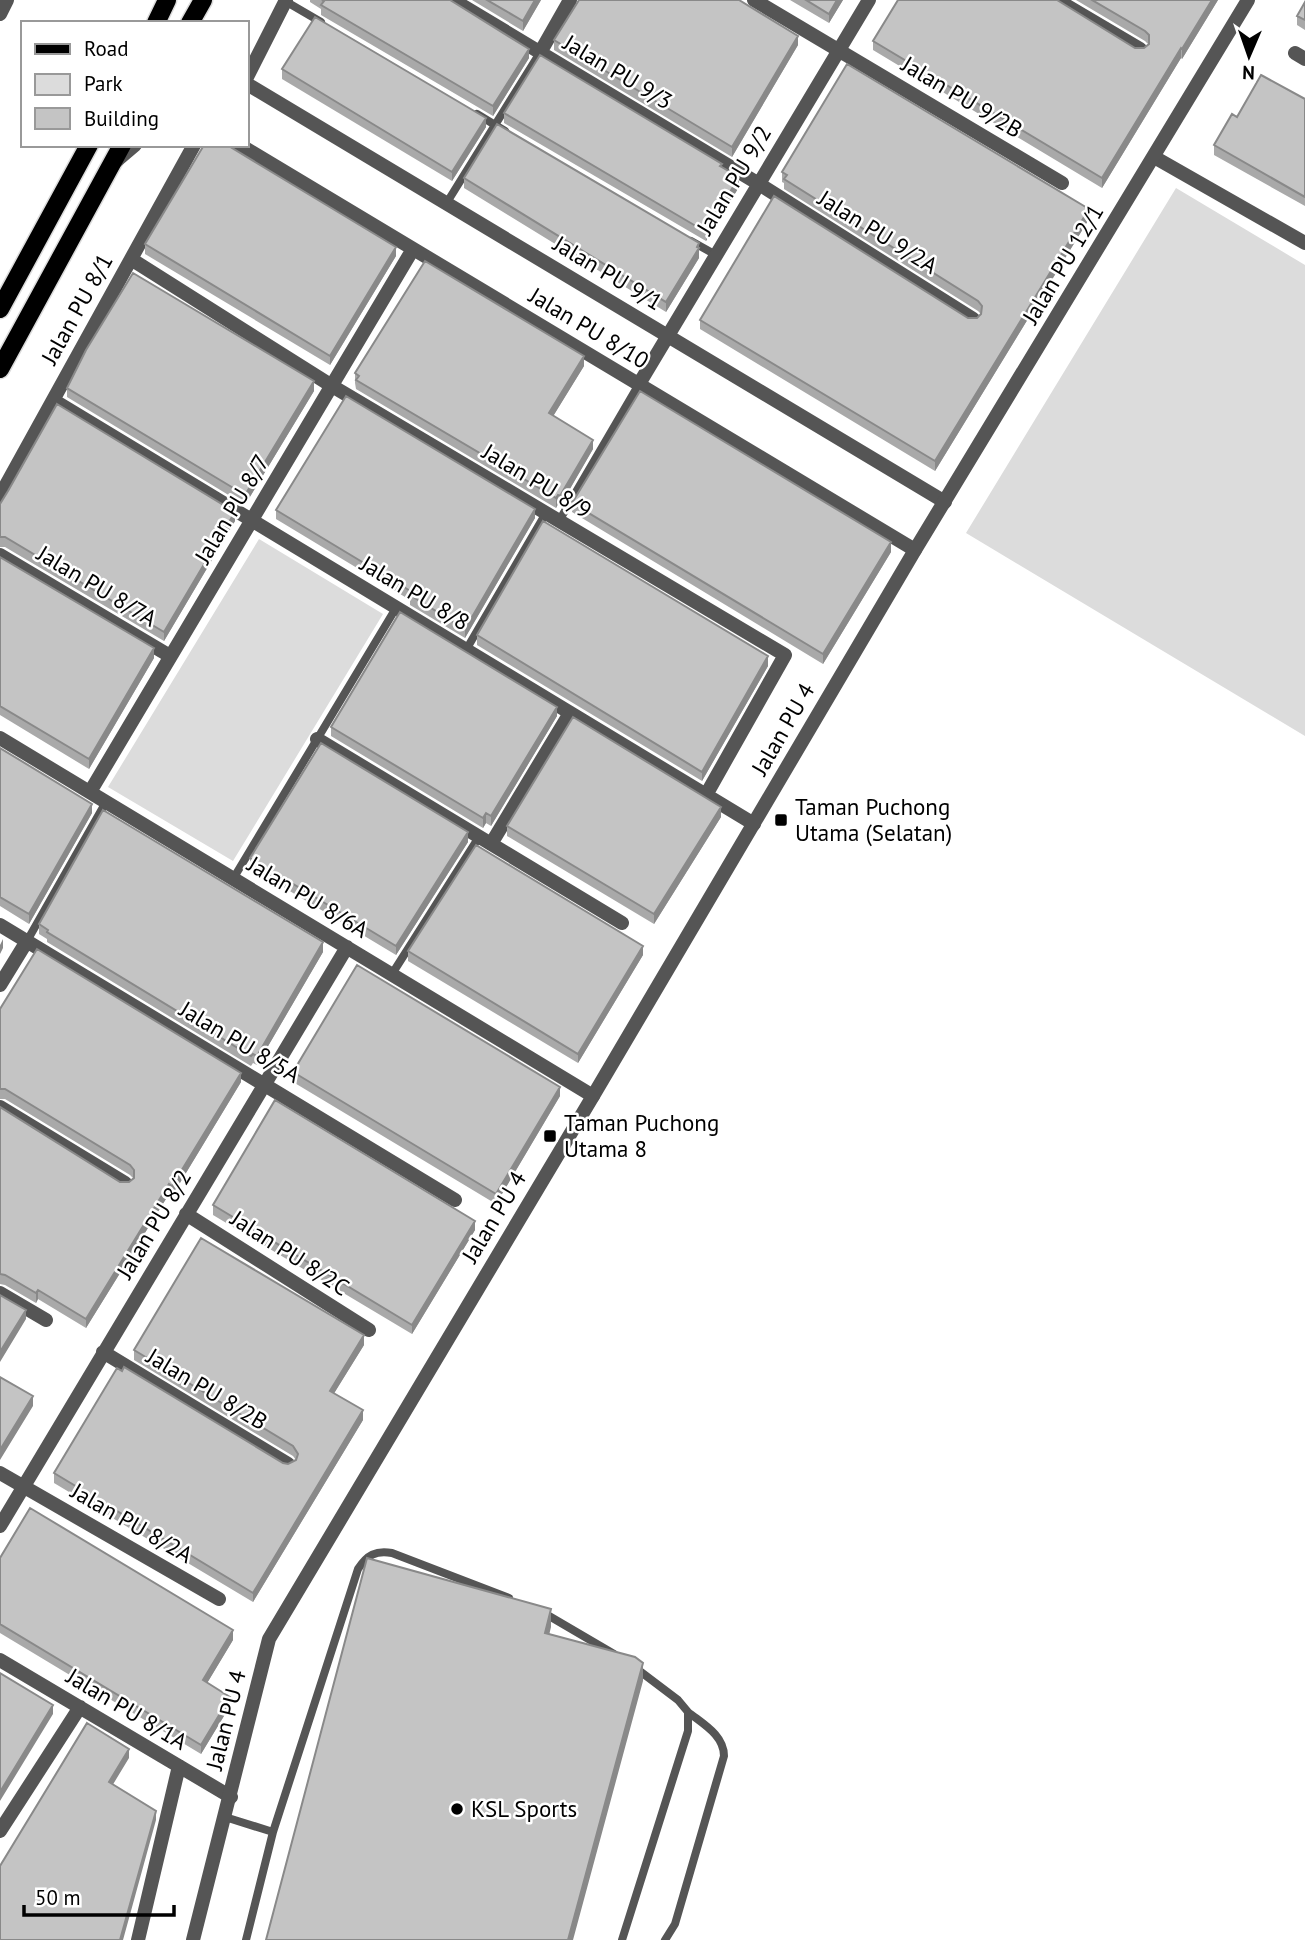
<svg xmlns="http://www.w3.org/2000/svg" width="1305" height="1940" viewBox="0 0 1305 1940" font-family="'PT Sans',sans-serif">
  <rect width="100%" height="100%" fill="#fff"/>
  <!-- green -->
  <path fill="#dcdcdc" d="M1176,188l129,77v471l-339,-203z
    M259,539l124,75 -150,247 -125,-74z"/>
  <g fill="none" stroke-linecap="round" stroke-linejoin="round">
    <defs>
      <path id="primary" d="M156,23l11,-23
        M190,23l13,-23
        M0,309l89,-164
        M0,369l122,-224"/>
    </defs>
    <!-- primary casing -->
    <use href="#primary" stroke="#dbdbdb" stroke-width="21"/>
    <!-- service -->
    <path stroke="#555" stroke-width="8" d="M285,1l36,21
      M477,114l28,17
      M446,204l95,-153
      M691,241l25,14
      M559,521l80,-137
      M466,650l80,-137
      M233,879l163,-271
      M27,941l79,-139
      M392,974l87,-137
      M544,1613l70,41
      M225,1817l48,15 85,-263c9,-14 18,-19 34,-16l117,45
      M246,1940l27,-108
      M622,1940l66,-209v-19l-10,-12 -41,-31
      M665,1940l10,-16 49,-168c0,-21 -21,-32 -36,-44"/>
    <!-- minor -->
    <path stroke="#555" stroke-width="14" d="M453,0l306,184 214,135
      M754,0l308,183
      M1057,0l83,49
      M0,14l7,-14
      M541,51l29,-51
      M1295,53l10,6
      M247,77l39,-77
      M247,84l698,418
      M240,145l675,405
      M1154,157l151,86
      M115,162l20,-17
      M131,259l201,127 453,269 -79,140
      M639,384l230,-384
      M53,400l701,424
      M0,496l194,-351
      M0,555l170,101
      M0,738l593,358
      M317,739l305,184
      M90,792l323,-543
      M491,844l79,-131
      M0,925l455,275
      M0,985l27,-44
      M0,1107l125,76
      M186,1214l183,116
      M0,1293l46,27
      M103,1352l185,112
      M0,1473l219,126
      M0,1526l347,-579
      M0,1660l231,137
      M0,1831l80,-124
      M138,1940l41,-174"/>
    <!-- tertiary -->
    <path stroke="#555" stroke-width="14" d="M193,1940l76,-301 324,-543 322,-546 333,-550"/>
    <!-- primary -->
    <use href="#primary" stroke="#000" stroke-width="18"/>
  </g>
  <!-- wall -->
  <path fill="#a9a9a9" d="M310,0h140l79,58 -36,58 -172,-101v-6l-11,-7z
    M472,0h69l-18,31z
    M790,0h53l-14,23z
    M1076,0h142l-36,59 -1,-1 -79,130 -229,-138v-9l271,7 4,-4 -3,-3z
    M1305,2v28l-8,-5v-9z
    M554,40l244,5 -66,112 -178,-107z
    M282,69l204,58 -34,54 -170,-102z
    M1305,99v107l-91,-51v-10l23,-28z
    M504,113l218,54 17,20 -33,54 -202,-118z
    M782,172l307,47 -154,252 -235,-142v-9l277,-2 4,-4 -3,-3 -194,-122v-6l-2,-1z
    M464,178l235,70v10l-33,54 -202,-124z
    M145,244l251,12 -66,109 -185,-111z
    M584,366l-31,50 40,33 -33,57 -2,-2 -2,4 -200,-119 -1,-6v-10z
    M67,388l247,3 -69,114 -178,-108z
    M572,503l319,49 -68,112 -251,-152z
    M0,504l235,17 -71,120 -159,-94h-5z
    M276,510l259,8 -70,120 -55,-33v-5l-134,-81z
    M0,557l154,101 -65,111 -89,-54z
    M477,635l291,31 -66,115 -225,-136z
    M557,716l-66,110 -5,-3 -3,5 -152,-92v-9z
    M0,748l92,65 -63,111 -29,-18z
    M721,817l-67,107 -147,-88v-10z
    M468,842l-72,113 -146,-88v-9z
    M39,924l284,28 -66,113 -4,-2 -2,3 -204,-124v-3l-8,-5z
    M408,951l235,4 -65,108 -170,-102z
    M0,1009l241,73 -69,114 -3,-2 -83,134 -48,-29 -2,4 -31,-18 -5,-1v-177l120,75h9l4,-4 -3,-3 -125,-76h-5z
    M293,1072l267,24 -64,108 -203,-122z
    M213,1205l262,25 -63,104 -199,-119z
    M364,1345l-30,48 29,27 -110,182 -199,-119v-10l68,-102 161,92 5,1 8,-4 -3,-4 -159,-96v-10z
    M0,1558l233,82 -26,43 23,23 -29,48 -201,-121z"/>
  <!-- shaded-wall -->
  <path fill="#898989" d="M535,0h6l-18,31v-10z
    M837,0h6l-14,23v-9z
    M1212,0h6l-36,59v-10z
    M798,36v9l-66,112v-10z
    M1181,48v10l-79,130v-10z
    M529,49v9l-36,58v-10z
    M486,118v9l-34,54v-9z
    M739,177v10l-33,54v-9z
    M1089,209v10l-154,252v-10z
    M699,243v15l-33,54v-10z
    M396,247v9l-66,109v-9z
    M584,356v10l-35,57v-10z
    M314,381v10l-69,114v-10z
    M593,440v9l-33,57v-10z
    M558,495v9l-2,4v-10z
    M535,509v9l-70,120v-9z
    M235,512v9l-71,120v-9z
    M891,542v10l-68,112v-10z
    M154,648v10l-65,111v-10z
    M768,656v10l-66,115v-9z
    M557,707v9l-66,110v-10z
    M92,804v9l-63,111v-10z
    M721,807v10l-67,107v-10z
    M486,813v10l-3,5v-10z
    M468,832v10l-72,113v-9z
    M3,939v9l-3,6v-9z
    M323,942v10l-66,113v-9z
    M643,946v9l-65,108v-9z
    M241,1073v9l-69,114v-10z
    M560,1087v9l-64,108v-10z
    M169,1184v10l-83,134v-9z
    M475,1221v9l-63,104v-9z
    M38,1290v9l-2,4v-10z
    M26,1310v9l-26,43v-10z
    M364,1335v10l-34,55v-9z
    M33,1396v10l-33,54v-10z
    M363,1410v10l-110,182v-9z
    M551,1609v18l-6,25v-19z
    M233,1630v10l-30,50v-10z
    M643,1663v18l-70,259h-5z
    M230,1697v9l-29,48v-9z
    M53,1705v9l-53,87v-9z
    M129,1749v9l-20,33v-9z
    M156,1811v9l-33,120h-3z"/>
  <!-- building -->
  <path fill="#c4c4c4" stroke="#898989" stroke-width="2" d="M322,0h128l79,49 -36,57 -172,-101 3,-4z
    M487,0h48l-12,21z
    M579,0h160l59,36 -66,111 -178,-107z
    M806,0h31l-8,14z
    M898,0h159l78,48h9l5,-4v-9l-4,-4 -53,-31h120l-30,49 -1,-1 -79,130 -229,-137z
    M1305,2v18l-8,-4z
    M315,17l171,101 -34,54 -170,-103z
    M540,55l182,109 -2,2 19,11 -33,55 -202,-119z
    M847,64l242,145 -154,252 -235,-141 74,-124 194,122h9l4,-4 1,-8 -4,-5 -194,-122 3,-4 -5,-3z
    M1261,75l44,24v98l-91,-52 18,-31 5,3z
    M497,124l202,119 -2,4 2,1 -33,54 -202,-124z
    M204,145h23l169,102 -66,109 -185,-112z
    M425,261l159,95 -35,57 44,27 -33,56 -2,-1 -2,3 -200,-118 3,-4 -4,-3z
    M133,273l181,108 -69,114 -178,-107 19,-38z
    M640,391l251,151 -68,112 -251,-151z
    M346,396l189,113 -70,120 -55,-34 2,-3 -136,-82z
    M57,404l178,108 -71,120 -159,-95h-5v-33l8,-13z
    M543,521l225,135 -66,116 -225,-137z
    M0,557l154,91 -65,111 -89,-53z
    M400,612l157,95 -66,109 -5,-3 -3,5 -152,-91z
    M573,717l148,90 -67,107 -147,-88z
    M321,743l147,89 -72,114 -146,-88z
    M0,748l92,56 -63,110 -29,-17z
    M103,810l220,132 -66,114 -4,-2 -2,2 -204,-124 1,-2 -9,-6z
    M476,845l167,101 -65,108 -170,-103z
    M37,949l204,124 -69,113 -3,-2 -83,135 -48,-29 -2,3 -31,-18 -5,-1v-167l120,75h9l5,-4v-8l-4,-5 -125,-76h-5v-80z
    M357,965l203,122 -64,107 -203,-122z
    M275,1100l200,121 -63,104 -199,-120z
    M201,1238l163,97 -34,56 33,19 -110,183 -199,-120 63,-105 5,3 2,-4 159,96 5,1 8,-4 2,-6 -5,-8 -159,-96z
    M0,1295l26,15 -26,42z
    M0,1377l33,19 -33,54z
    M30,1508l203,122 -30,50 27,17 -29,48 -201,-121v-66z
    M367,1558l184,51 -6,24 90,24 8,6 -75,277h-302z
    M0,1673l53,32 -53,87z
    M87,1723l42,26 -20,33 47,29 -36,129h-120v-74z"/>
  <!-- markers -->
  <g fill="#000" stroke="#fff" stroke-width="2.5">
    <rect x="774" y="813" width="14" height="14" rx="3.5"/>
    <rect x="543" y="1129" width="14" height="14" rx="3.5"/>
    <circle cx="457" cy="1809" r="7"/>
  </g>
  <g text-anchor="middle" stroke-width="5" stroke-linejoin="round" paint-order="stroke">
    <!-- street labels -->
    <g font-size="23" fill="#000" stroke="#fff">
      <text transform="translate(618 72) rotate(31)" y="8">Jalan PU 9/3</text>
      <text transform="translate(962 97) rotate(31)" y="8">Jalan PU 9/2B</text>
      <text transform="translate(734 180) rotate(-59)" y="8">Jalan PU 9/2</text>
      <text transform="translate(878 232) rotate(32)" y="8">Jalan PU 9/2A</text>
      <text transform="translate(1063 264) rotate(-59)" y="8">Jalan PU 12/1</text>
      <text transform="translate(608 273) rotate(31)" y="8">Jalan PU 9/1</text>
      <text transform="translate(77 309) rotate(-61)" y="8">Jalan PU 8/1</text>
      <text transform="translate(589 328) rotate(31)" y="8">Jalan PU 8/10</text>
      <text transform="translate(537 481) rotate(31)" y="8">Jalan PU 8/9</text>
      <text transform="translate(232 509) rotate(-59)" y="8">Jalan PU 8/7</text>
      <text transform="translate(97 586) rotate(31)" y="8">Jalan PU 8/7A</text>
      <text transform="translate(415 593) rotate(31)" y="8">Jalan PU 8/8</text>
      <text transform="translate(783 729) rotate(-60)" y="8">Jalan PU 4</text>
      <text transform="translate(308 897) rotate(31)" y="8">Jalan PU 8/6A</text>
      <text transform="translate(240 1042) rotate(31)" y="8">Jalan PU 8/5A</text>
      <text transform="translate(494 1217) rotate(-59)" y="8">Jalan PU 4</text>
      <text transform="translate(154 1224) rotate(-59)" y="8">Jalan PU 8/2</text>
      <text transform="translate(290 1253) rotate(33)" y="8">Jalan PU 8/2C</text>
      <text transform="translate(207 1389) rotate(31)" y="8">Jalan PU 8/2B</text>
      <text transform="translate(132 1523) rotate(30)" y="8">Jalan PU 8/2A</text>
      <text transform="translate(127 1709) rotate(31)" y="8">Jalan PU 8/1A</text>
      <text transform="translate(226 1720) rotate(-76)" y="8">Jalan PU 4</text>
    </g>
    <!-- poi labels -->
    <g font-size="23" fill="#000" stroke="#fff" text-anchor="start">
      <text x="795" y="815">Taman Puchong<tspan x="795" dy="26">Utama (Selatan)</tspan></text>
      <text x="564" y="1131">Taman Puchong<tspan x="564" dy="26">Utama 8</tspan></text>
      <text x="471" y="1817">KSL Sports</text>
    </g>
  </g>
  <!-- legend -->
  <rect x="21" y="21" width="228" height="126" fill="#ffffff" stroke="#999999" stroke-width="2"/>
  <rect x="35" y="44" width="35" height="10" fill="#000000" stroke="#999999" stroke-width="2"/>
  <text x="84" y="56" font-size="21" fill="#000000">Road</text>
  <rect x="35" y="74" width="35" height="21" fill="#dcdcdc" stroke="#999999" stroke-width="2"/>
  <text x="84" y="91" font-size="21" fill="#000000">Park</text>
  <rect x="35" y="108" width="35" height="21" fill="#c4c4c4" stroke="#999999" stroke-width="2"/>
  <text x="84" y="126" font-size="21" fill="#000000">Building</text>
  <!-- north arrow -->
  <g transform="translate(1249 56) rotate(182)" stroke="#ffffff" stroke-width="5" paint-order="stroke">
  <path d="M0-5L12 26L0 18L-12 26Z" fill="#000000"/>
  <text y="-10" font-size="19" font-weight="bold" text-anchor="middle" fill="#000000">N</text>
  </g>
  <!-- scale -->
  <path d="M24 1905v10h150v-10" fill="none" stroke="#000000" stroke-width="3.5"/>
  <text x="35" y="1905" font-size="21" fill="#000000" stroke="#ffffff" stroke-width="5" paint-order="stroke">50 m</text>
</svg>
